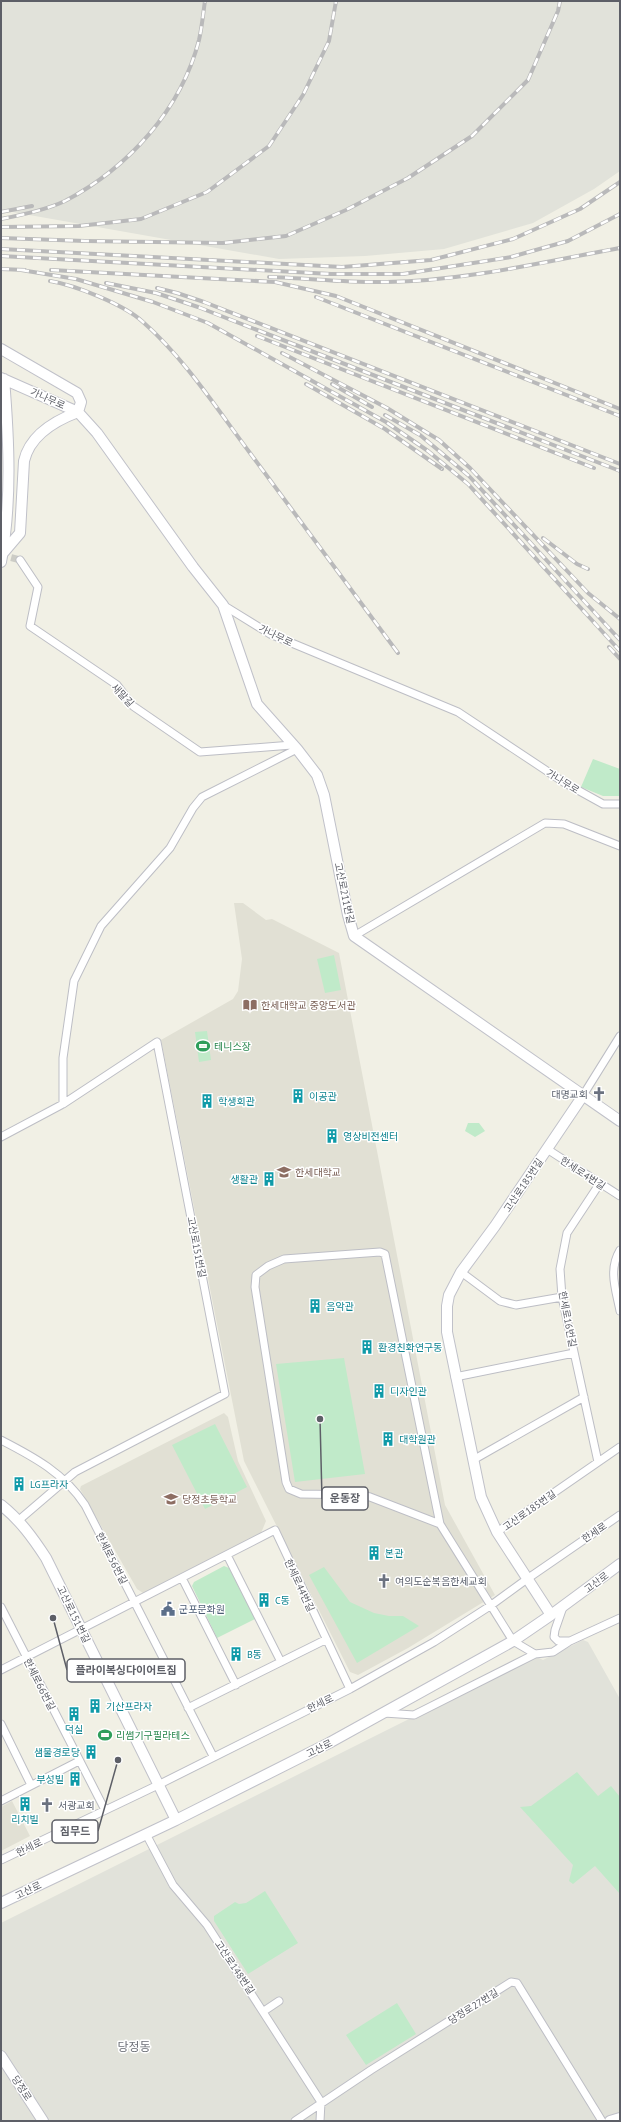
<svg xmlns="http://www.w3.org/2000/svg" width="621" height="2122" viewBox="0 0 621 2122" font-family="'PT Sans','Noto Sans KR',sans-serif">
  <rect width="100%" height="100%" fill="#f1f0e5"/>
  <!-- industrial -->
  <path fill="#e1e2da" d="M1,1h619v170l-26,18 -61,34 -89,26 -79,7 -86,3 -278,-49z
    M583,1640l5,2 32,57v422h-619v-198l534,-267 8,4z"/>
  <!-- education -->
  <path fill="#e1e0d4" d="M234,903h9l23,17 6,-1 67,34 106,552 50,90 -87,53 -50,27 -8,-3 -106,-211 -83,-421 72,-41 5,-8 4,-32z
    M224,1413l4,4 10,44 28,60 -5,12 -118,60 -6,-4 -57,-100 1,-3z
    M12,1801l18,35 -29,15v-44z"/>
  <!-- green -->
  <path fill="#c0eac9" d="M593,759l27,10v27h-17l-22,-9z
    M334,955l7,35 -16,3 -8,-34z
    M207,1031l4,29 -12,2 -4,-30z
    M468,1123h11l6,8 -10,6 -10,-6z
    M344,1358l21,116 -70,8 -19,-118z
    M215,1424l32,63 -42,22 -33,-64z
    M224,1566l5,2 26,51 -38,19 -25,-52 2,-4z
    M324,1567l26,35 24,11 15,3h14l16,10 -62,37 -48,-88z
    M577,1772l21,24 13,-10 9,11v97l-25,-28 -22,18 -4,-3 4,-16 -53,-58 11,-1z
    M265,1891l33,52 -50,31 -34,-53v-5l21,-14 4,2 7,-1z
    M397,2003l19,31 -50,31 -20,-30z"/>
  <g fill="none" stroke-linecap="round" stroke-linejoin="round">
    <!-- street-tunnel -->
    <path stroke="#ccccc6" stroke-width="7" stroke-dasharray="7 3.5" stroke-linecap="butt" d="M1,555l19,5"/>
    <defs>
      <path id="street" d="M20,560l18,27 -8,39 87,59 16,21 67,46 92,-7
        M223,605l47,29 188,78 107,71 38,21h17
        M354,936l191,-113 19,1 56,22
        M582,1097l38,-61
        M63,1104v-46l11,-77 27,-55 69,-78 23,-40 9,-11 95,-48
        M1,1137l62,-33 94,-62 68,352 -150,78 -56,48
        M547,1149l73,47
        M620,1250c-12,20 -4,40 0,61
        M461,1272l39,29 16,4 46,-8
        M455,1377l119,-24
        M1,1440c33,17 63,33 84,65l128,251
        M473,1460l111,-63
        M598,1462l-36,-165 -2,-28 7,-36 33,-50
        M440,1524l-70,-27 -9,-2 -60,-1 -12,-5 -3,-7 -31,-195 1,-12 12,-9 16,-7 96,-7 5,2 55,270 73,117 22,13
        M497,1532l123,-85
        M227,1555l54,107
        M182,1578l54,107
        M1,1607l104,203
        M563,1607l-8,23 -1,7 4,4h12
        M1,1670l274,-140 75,159
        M188,1708l137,-68
        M384,1713l30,2 121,-61 18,-2 17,-11 50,-23
        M1,1724l30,61
        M1,1801l78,-40
        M146,1834l27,51 34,40 114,177 -1,19
        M1,1860l157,-75 192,-96 84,-47 56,-36 37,-27 93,-64
        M264,2011l15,-10
        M295,2121l76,-51 140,-88 6,1 85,138"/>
      <path id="secondary" d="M1,349l76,44 4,9 -3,10
        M1,378l77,34 19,21 96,134 30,38 34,99 40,45 20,26 7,20 24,120 6,21 266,185
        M3,553l17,-20 4,-72c6,-26 30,-40 54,-49
        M1,562c11,-61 8,-122 3,-183
        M1,1505c19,15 32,33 45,53l130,262
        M551,1615l-54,-83 -16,-35 -34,-165v-26l2,-11 12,-23 34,-46 87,-129
        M1,1903l175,-83 153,-77 184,-102 38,-26 69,-51
        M1,2056l42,65
        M610,2121l10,-3"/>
    </defs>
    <!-- street casing -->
    <use href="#street" stroke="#bdbec5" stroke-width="9"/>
    <!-- secondary casing -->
    <use href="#secondary" stroke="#c0c1c9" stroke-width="12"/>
    <!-- street -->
    <use href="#street" stroke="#fff" stroke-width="7"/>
    <!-- secondary -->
    <use href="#secondary" stroke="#fff" stroke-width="10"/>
    <defs>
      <path id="rail" d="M1,212l31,-6
        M1,219c21,-4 45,-9 64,-18 63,-33 116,-91 134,-161 3,-13 4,-26 6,-39
        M1,227l78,-1 62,-7 66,-27 62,-46 34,-51 26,-54 7,-40
        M1,238l84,3 138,2 63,-7 60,-26 62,-32 64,-42 56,-56 30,-69 2,-10
        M1,249l341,18 89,-7 82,-21 67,-30 40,-27
        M1,256l330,18h72l108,-17 57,-16 52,-27
        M1,269l24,1
        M21,270l55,9 77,23 55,21 178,99 42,29 40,33 152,167
        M51,270l224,12 61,14 284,113
        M269,277c39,1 78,6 118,5 78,-1 156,-20 233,-34
        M50,281c25,4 75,24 93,41 42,37 74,87 107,131 49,67 99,133 148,200
        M106,283l50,10 42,14 422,164
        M157,288l20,5 27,9 416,162
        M316,297l304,119
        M257,336l337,132
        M282,353l105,55 52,32 31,28 118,125 32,26
        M306,384l79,45 57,40
        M332,384l40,23
        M385,415l35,20 49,41 151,164
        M543,538l34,26 11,5
        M609,647l11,12"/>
    </defs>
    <!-- rail casing -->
    <use href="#rail" stroke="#b9b9ba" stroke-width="4"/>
    <!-- rail -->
    <use href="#rail" stroke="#fff" stroke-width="2.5" stroke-dasharray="8" stroke-linecap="butt"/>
  </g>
  <!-- icons -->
  <defs>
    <symbol id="library-bare" viewBox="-9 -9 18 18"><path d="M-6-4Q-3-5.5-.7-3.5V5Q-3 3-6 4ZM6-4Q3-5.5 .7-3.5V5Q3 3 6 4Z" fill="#8d6e63" stroke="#fff" stroke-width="2.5" paint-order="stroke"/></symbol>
    <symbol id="stadium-bare" viewBox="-9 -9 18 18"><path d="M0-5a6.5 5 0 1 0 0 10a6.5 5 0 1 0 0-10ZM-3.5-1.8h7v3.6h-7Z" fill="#2e9e5b" stroke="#fff" stroke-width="2.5" paint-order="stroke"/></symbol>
    <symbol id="church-bare" viewBox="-9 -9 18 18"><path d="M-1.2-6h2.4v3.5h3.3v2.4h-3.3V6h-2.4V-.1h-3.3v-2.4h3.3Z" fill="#6b7280" stroke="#fff" stroke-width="2.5" paint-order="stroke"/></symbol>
    <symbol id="building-bare" viewBox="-9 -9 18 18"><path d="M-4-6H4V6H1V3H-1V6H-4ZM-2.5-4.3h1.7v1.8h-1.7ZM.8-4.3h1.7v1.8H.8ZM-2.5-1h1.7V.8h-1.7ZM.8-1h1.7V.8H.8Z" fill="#0f9aa8" stroke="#fff" stroke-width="2.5" paint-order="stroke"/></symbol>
    <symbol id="university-bare" viewBox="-9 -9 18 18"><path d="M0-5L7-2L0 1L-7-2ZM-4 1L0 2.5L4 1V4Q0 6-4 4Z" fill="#8d6e63" stroke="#fff" stroke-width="2.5" paint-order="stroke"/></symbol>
    <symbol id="school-bare" viewBox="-9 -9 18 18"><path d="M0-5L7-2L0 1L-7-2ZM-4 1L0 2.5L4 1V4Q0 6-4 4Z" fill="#8d6e63" stroke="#fff" stroke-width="2.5" paint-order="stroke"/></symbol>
    <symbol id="civic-bare" viewBox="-9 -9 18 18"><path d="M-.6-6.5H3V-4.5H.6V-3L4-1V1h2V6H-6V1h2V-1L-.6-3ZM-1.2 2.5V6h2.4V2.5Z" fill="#5c6f8a" stroke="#fff" stroke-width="2.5" paint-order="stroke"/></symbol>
  </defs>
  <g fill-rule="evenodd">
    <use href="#library-bare" x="240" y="995" width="20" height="20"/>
    <use href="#stadium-bare" x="193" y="1036" width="20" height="20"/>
    <use href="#church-bare" x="589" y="1084" width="20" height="20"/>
    <use href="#building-bare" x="288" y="1086" width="20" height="20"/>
    <use href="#building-bare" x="197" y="1091" width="20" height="20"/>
    <use href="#building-bare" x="322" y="1126" width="20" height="20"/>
    <use href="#university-bare" x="274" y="1162" width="20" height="20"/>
    <use href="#building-bare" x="259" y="1169" width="20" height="20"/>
    <use href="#building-bare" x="305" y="1296" width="20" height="20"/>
    <use href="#building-bare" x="357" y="1337" width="20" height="20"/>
    <use href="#building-bare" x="369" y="1381" width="20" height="20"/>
    <use href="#building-bare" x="378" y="1429" width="20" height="20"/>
    <use href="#building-bare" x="9" y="1474" width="20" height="20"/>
    <use href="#school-bare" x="161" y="1489" width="20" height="20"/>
    <use href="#building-bare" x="364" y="1543" width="20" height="20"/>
    <use href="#church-bare" x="374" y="1571" width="20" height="20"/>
    <use href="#building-bare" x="254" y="1590" width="20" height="20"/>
    <use href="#civic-bare" x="158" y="1599" width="20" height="20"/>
    <use href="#building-bare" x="226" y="1644" width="20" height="20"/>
    <use href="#building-bare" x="85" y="1696" width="20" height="20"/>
    <use href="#building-bare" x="64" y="1704" width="20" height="20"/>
    <use href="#stadium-bare" x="95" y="1725" width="20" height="20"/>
    <use href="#building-bare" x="81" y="1742" width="20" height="20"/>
    <use href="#building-bare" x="65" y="1769" width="20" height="20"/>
    <use href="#building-bare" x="15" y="1794" width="20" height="20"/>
    <use href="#church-bare" x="37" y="1795" width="20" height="20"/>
  </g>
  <g text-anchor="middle" stroke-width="3" stroke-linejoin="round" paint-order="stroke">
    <!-- street labels -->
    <g font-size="10" fill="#5d5f67" stroke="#fff">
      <text transform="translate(48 398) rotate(24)" y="4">가나무로</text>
      <text transform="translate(276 635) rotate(26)" y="4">가나무로</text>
      <text transform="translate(123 695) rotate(47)" y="4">새말길</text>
      <text transform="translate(563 781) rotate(32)" y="4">가나무로</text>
      <text transform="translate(345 893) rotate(78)" y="4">고산로211번길</text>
      <text transform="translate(583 1173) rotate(33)" y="4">한세로4번길</text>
      <text transform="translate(523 1185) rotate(-56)" y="4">고산로185번길</text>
      <text transform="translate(197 1247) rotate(79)" y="4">고산로151번길</text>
      <text transform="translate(568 1319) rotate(79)" y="4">한세로16번길</text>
      <text transform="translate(529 1510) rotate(-35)" y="4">고산로185번길</text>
      <text transform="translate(594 1532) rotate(-34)" y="4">한세로</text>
      <text transform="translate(112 1558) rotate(63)" y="4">한세로56번길</text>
      <text transform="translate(596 1582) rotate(-37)" y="4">고산로</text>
      <text transform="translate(300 1585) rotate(65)" y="4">한세로44번길</text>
      <text transform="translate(74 1614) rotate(64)" y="4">고산로151번길</text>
      <text transform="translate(40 1684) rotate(63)" y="4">한세로66번길</text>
      <text transform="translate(320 1703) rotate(-26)" y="4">한세로</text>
      <text transform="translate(319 1748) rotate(-27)" y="4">고산로</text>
      <text transform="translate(29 1847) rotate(-26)" y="4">한세로</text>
      <text transform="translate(28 1890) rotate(-26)" y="4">고산로</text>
      <text transform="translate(235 1967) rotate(56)" y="4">고산로148번길</text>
      <text transform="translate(473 2006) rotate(-32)" y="4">당정로27번길</text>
      <text transform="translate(22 2088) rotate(57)" y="4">당정로</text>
    </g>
    <!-- education labels -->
    <g font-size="10" fill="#785e54" stroke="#fff" text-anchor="start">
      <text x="261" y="1009">한세대학교 중앙도서관</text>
      <text x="295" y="1176">한세대학교</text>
      <text x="182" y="1503">당정초등학교</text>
    </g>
    <!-- leisure labels -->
    <g font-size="10" fill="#27864d" stroke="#fff" text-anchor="start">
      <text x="214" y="1050">테니스장</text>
      <text x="116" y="1739">리썸기구필라테스</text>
    </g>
    <!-- worship labels -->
    <g font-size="10" fill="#5b616d" stroke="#fff" text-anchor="start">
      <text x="588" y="1098" text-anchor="end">대명교회</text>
      <text x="395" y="1585">여의도순복음한세교회</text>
      <text x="58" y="1809">서광교회</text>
    </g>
    <!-- culture labels -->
    <g font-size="10" fill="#0d838f" stroke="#fff" text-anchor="start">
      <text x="309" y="1100">이공관</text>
      <text x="218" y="1105">학생회관</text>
      <text x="343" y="1140">영상비전센터</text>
      <text x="258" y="1183" text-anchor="end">생활관</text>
      <text x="326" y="1310">음악관</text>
      <text x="378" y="1351">환경친화연구동</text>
      <text x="390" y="1395">디자인관</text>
      <text x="399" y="1443">대학원관</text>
      <text x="30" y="1488">LG프라자</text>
      <text x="385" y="1557">본관</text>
      <text x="275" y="1604">C동</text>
      <text x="247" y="1658">B동</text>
      <text x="106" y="1710">기산프라자</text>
      <text x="74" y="1733" text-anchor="middle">덕실</text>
      <text x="80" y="1756" text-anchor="end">샘물경로당</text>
      <text x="64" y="1783" text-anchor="end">부성빌</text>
      <text x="25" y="1823" text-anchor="middle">리치빌</text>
    </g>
    <!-- service labels -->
    <g font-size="10" fill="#4e5e75" stroke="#fff" text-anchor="start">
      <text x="179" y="1613">군포문화원</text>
    </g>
    <!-- quarter labels -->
    <g font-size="12" fill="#6e7179" stroke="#fff">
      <text x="134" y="2051">당정동</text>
    </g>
  </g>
  <!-- callouts -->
  <path fill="none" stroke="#5d5f67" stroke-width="1.5" d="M320 1419L322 1499M53 1618L67 1670M118 1760L98 1831"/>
  <g fill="#5d5f67" stroke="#fff" stroke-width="1.5">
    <circle cx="320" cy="1419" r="4"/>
    <circle cx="53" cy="1618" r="4"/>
    <circle cx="118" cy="1760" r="4"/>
  </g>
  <g fill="#fff" stroke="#5d5f67" stroke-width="1.5">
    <rect x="322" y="1487" width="46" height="23" rx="4"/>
    <rect x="67" y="1659" width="118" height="23" rx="4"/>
    <rect x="52" y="1820" width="46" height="23" rx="4"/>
  </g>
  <g font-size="11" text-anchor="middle" font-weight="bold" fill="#5d5f67">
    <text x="345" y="1502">운동장</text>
    <text x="126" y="1674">플라이복싱다이어트짐</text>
    <text x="75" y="1835">짐무드</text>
  </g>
  <!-- border -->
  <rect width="621" height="2122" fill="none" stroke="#5d5f67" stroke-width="4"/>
</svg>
